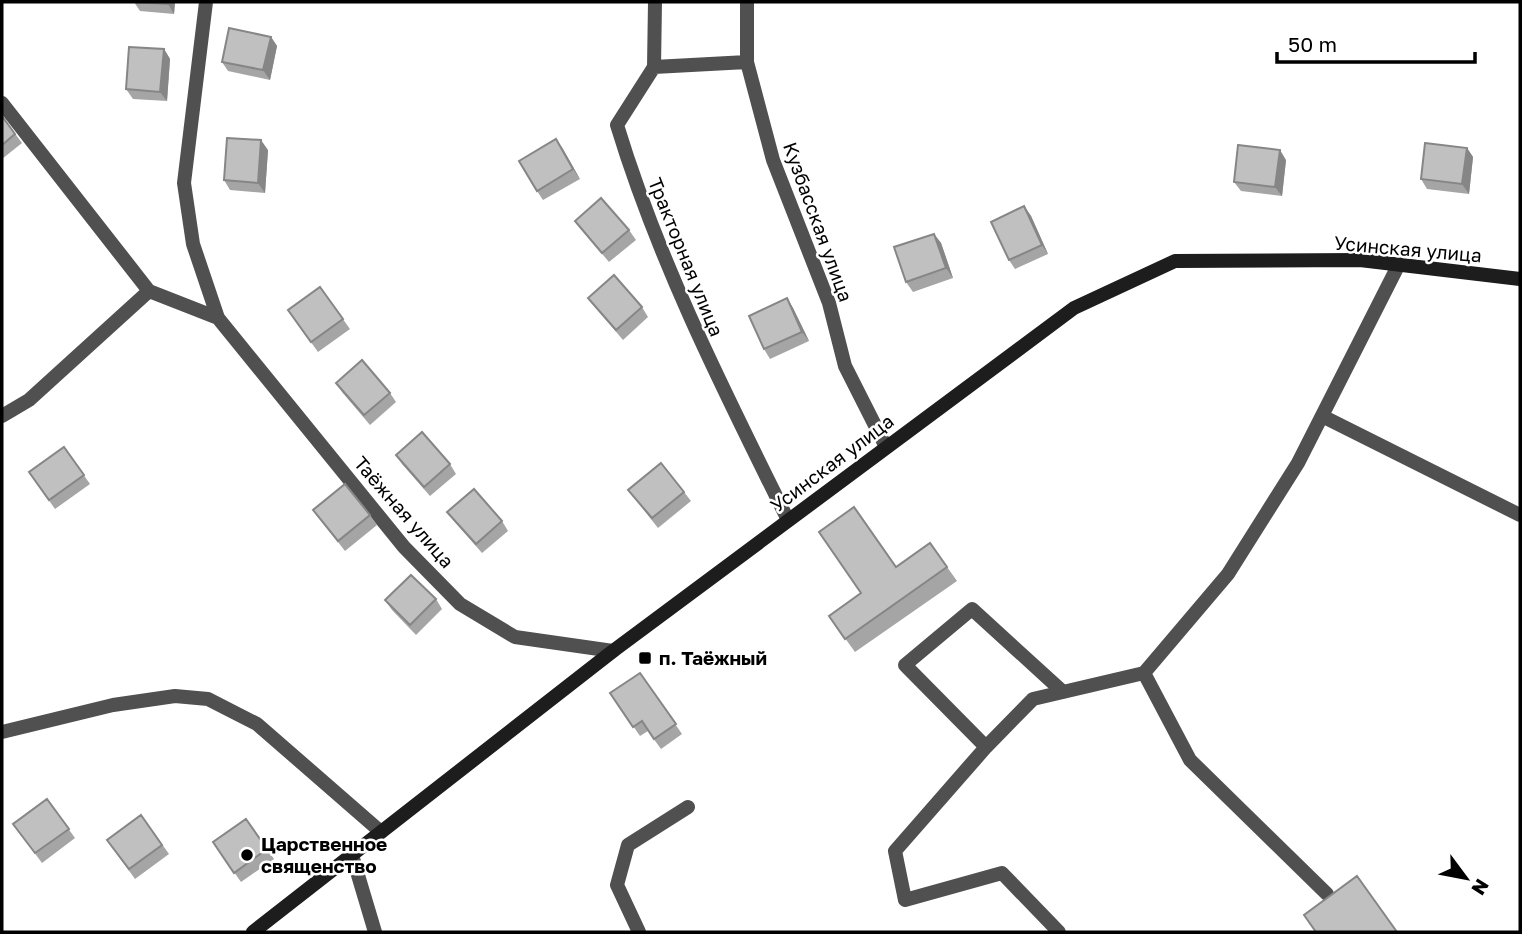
<svg xmlns="http://www.w3.org/2000/svg" width="1522" height="934" viewBox="0 0 1522 934" font-family="'Golos Text',sans-serif">
  <rect width="100%" height="100%" fill="#fff"/>
  <g fill="none" stroke-linecap="round" stroke-linejoin="round">
    <!-- lane -->
    <path stroke="#505050" stroke-width="14" d="M1322,416l198,99
      M1144,673l46,87 137,134
      M986,747l-81,-82 67,-56 91,83
      M352,855l23,77
      M639,932l-22,-47 11,-40 60,-38
      M1059,932l-57,-59 -97,27 -10,-49 91,-104 47,-48 111,-26 84,-99 70,-111 101,-199"/>
    <!-- street -->
    <path stroke="#505050" stroke-width="14" d="M206,2l-22,181 9,61 25,74 186,229 56,57 55,33 98,14
      M655,2l-1,65 -37,58c42,138 107,266 171,395
      M747,2v60l26,98 56,143 16,63 41,81
      M654,67l93,-5
      M2,103l147,188 69,27
      M2,416l27,-16 120,-109
      M2,732l111,-27 62,-9 33,3 49,25 124,108"/>
    <!-- secondary -->
    <path stroke="#1d1d1d" stroke-width="14" d="M253,932l360,-281 461,-343 101,-47 185,-1 160,19"/>
  </g>
  <!-- wall -->
  <path fill="#a5a5a5" d="M134,2h41l-1,12 -34,-3z
    M271,37l6,9 -7,34 -42,-9 -6,-9z
    M164,49l6,10 -3,42 -34,-2 -7,-10z
    M2,116l20,27 -20,16z
    M556,139l24,40 -37,21 -6,-9z
    M1467,148l6,9 -4,37 -42,-5 -6,-10z
    M268,150l-3,43 -35,-3 -6,-10z
    M1286,160l-4,36 -41,-5 -7,-9z
    M1024,206l7,10 17,38 -33,15 -6,-9z
    M575,221l54,9 7,10 -27,22 -27,-32z
    M934,234l7,9 12,35 -40,14 -7,-10z
    M320,287l30,42 -32,23 -30,-42z
    M588,298l54,9 6,10 -25,23 -28,-33z
    M787,298l6,10 16,33 -39,18 -6,-10z
    M336,383l54,10 6,9 -26,23 -28,-33z
    M64,447l26,37 -35,25 -26,-37z
    M396,455l54,9 6,10 -26,22 -28,-32z
    M628,490l56,2 7,9 -33,27z
    M313,510l57,5 7,10 -32,26z
    M447,512l55,9 6,10 -26,22 -28,-32z
    M930,543l27,38 -102,71 -26,-36z
    M436,599l6,10 -26,26 -24,-25 -7,-10z
    M640,673l42,61 -21,15 -13,-18 -8,5 -30,-43z
    M47,799l28,39 -33,25 -29,-39z
    M141,815l28,39 -34,25 -28,-39z
    M246,819l28,40 -33,23 -28,-40z"/>
  <!-- shaded-wall -->
  <path fill="#868686" d="M168,2h7l-1,12 -6,-10z
    M271,37l6,9 -7,34 -7,-10z
    M164,49l6,10 -3,42 -7,-9z
    M556,139l7,10 17,30 -7,-10z
    M261,140l7,10 -3,43 -7,-10z
    M1467,148l6,9 -4,37 -7,-10z
    M1280,150l6,10 -4,36 -7,-9z
    M1024,206l7,10 17,38 -6,-9z
    M934,234l7,9 12,35 -7,-10z
    M787,298l6,10 16,33 -7,-9z"/>
  <!-- building -->
  <path fill="#c0c0c0" stroke="#868686" stroke-width="2" d="M134,2h34v2z
    M229,28l42,9 -8,33 -41,-8z
    M129,47l35,2 -4,43 -34,-3z
    M2,116l13,18 -13,11z
    M227,138l34,2 -3,43 -34,-3z
    M556,139l17,30 -36,22 -18,-30z
    M1425,143l42,5 -5,36 -41,-5z
    M1238,145l42,5 -5,37 -41,-5z
    M601,198l28,32 -27,23 -27,-32z
    M1024,206l18,39 -33,15 -18,-38z
    M934,234l12,34 -40,14 -12,-35z
    M614,275l28,32 -26,23 -28,-32z
    M320,287l23,32 -32,23 -23,-32z
    M787,298l15,34 -38,17 -15,-33z
    M362,360l28,33 -26,22 -28,-32z
    M422,432l28,32 -26,23 -28,-32z
    M64,447l20,28 -35,25 -20,-28z
    M661,463l23,29 -32,26 -24,-28z
    M345,484l25,31 -32,26 -25,-31z
    M474,489l28,32 -26,23 -29,-32z
    M854,507l42,60 34,-24 17,24 -102,72 -16,-23 32,-23 -42,-61z
    M411,575l25,24 -26,26 -25,-25z
    M640,673l36,51 -22,15 -12,-18 -9,6 -23,-34z
    M47,799l22,30 -34,24 -22,-29z
    M141,815l21,30 -33,24 -22,-29z
    M246,819l21,30 -33,24 -21,-31z
    M1357,876l40,56h-81l-12,-17z"/>
  <!-- markers -->
  <g fill="#000" stroke="#fff" stroke-width="2.5">
    <rect x="638" y="651" width="14" height="14" rx="3.5"/>
    <circle cx="247" cy="855" r="7"/>
  </g>
  <g text-anchor="middle" stroke-width="5" stroke-linejoin="round" paint-order="stroke">
    <!-- street labels -->
    <g font-size="19" fill="#000" stroke="#fff">
      <text transform="translate(818 222) rotate(70)" y="7">Кузбасская улица</text>
      <text transform="translate(1408 249) rotate(5)" y="7">Усинская улица</text>
      <text transform="translate(686 257) rotate(68)" y="7">Тракторная улица</text>
      <text transform="translate(832 463) rotate(-37)" y="7">Усинская улица</text>
      <text transform="translate(404 512) rotate(49)" y="7">Таёжная улица</text>
    </g>
    <!-- poi labels -->
    <g font-size="19" font-weight="bold" fill="#000" stroke="#fff" text-anchor="start">
      <text x="659" y="665">п. Таёжный</text>
      <text x="261" y="851">Царственное<tspan x="261" dy="22">священство</tspan></text>
    </g>
  </g>
  <!-- border -->
  <rect width="1522" height="934" fill="none" stroke="#000000" stroke-width="7"/>
  <!-- north arrow -->
  <g transform="translate(1466 878) rotate(122)" stroke="#ffffff" stroke-width="5" paint-order="stroke">
  <path d="M0-5L12 26L0 18L-12 26Z" fill="#000000"/>
  <text y="-10" font-size="19" font-weight="bold" text-anchor="middle" fill="#000000">N</text>
  </g>
  <!-- scale -->
  <path d="M1277 52v10h198v-10" fill="none" stroke="#000000" stroke-width="3.5"/>
  <text x="1288" y="52" font-size="21" fill="#000000" stroke="#ffffff" stroke-width="5" paint-order="stroke">50 m</text>
</svg>
